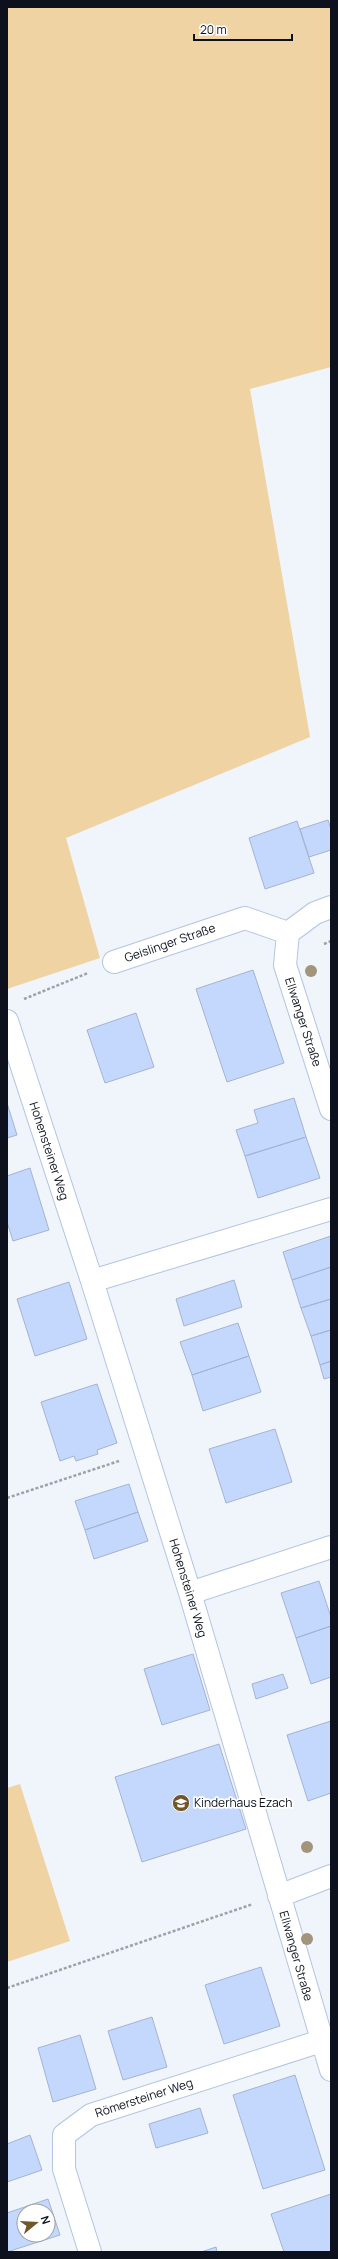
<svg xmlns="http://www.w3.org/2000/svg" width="338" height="2259" viewBox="0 0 338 2259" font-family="Manrope,sans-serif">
  <rect width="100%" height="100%" fill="#f0f4fb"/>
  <!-- green -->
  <path fill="#f0d3a2" d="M7,7h324v360l-81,22 60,348 -244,101 34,120 -93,31z
    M20,1784l50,157 -63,21v-174z"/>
  <!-- building -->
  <path fill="#c4d8fe" stroke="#a3b3d4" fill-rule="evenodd" d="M328,820l3,9v21l-22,7 -9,-28z
    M297,821l17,52 -49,16 -16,-51z
    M253,970l31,93 -57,19 -31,-93z
    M136,1013l18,54 -49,16 -18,-53z
    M294,1098l12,39 -61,19 -9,-26 22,-7 -4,-13z
    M7,1103l10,32 -10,3z
    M306,1137l14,41 -62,20 -13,-42z
    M30,1168l19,62 -36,11 -6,-19v-46z
    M331,1236v31l-39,13 -9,-28z
    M331,1267v32l-30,9 -9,-28z
    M234,1280l8,27 -58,19 -8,-27z
    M69,1282l18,57 -52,17 -18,-57z
    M331,1299v31l-20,6 -10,-28z
    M238,1323l11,33 -57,19 -12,-33z
    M331,1330v31l-11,4 -9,-29z
    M249,1356l12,36 -58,19 -11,-36z
    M331,1361v16l-7,2 -4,-14z
    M97,1384l20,59 -20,7 1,4 -22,7 -2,-5 -14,5 -19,-59z
    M275,1429l17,53 -66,21 -17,-54z
    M129,1484l9,28 -53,18 -10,-29z
    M138,1512l10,29 -54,18 -9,-29z
    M319,1581l12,36v9l-35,12 -15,-45z
    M331,1626v51l-20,7 -15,-46z
    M193,1654l17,56 -48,15 -18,-56z
    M283,1674l5,14 -32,11 -4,-15z
    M331,1721v72l-23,8 -21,-66z
    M219,1744l27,85 -104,33 -27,-85z
    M261,1967l19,59 -56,18 -19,-59z
    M152,2017l15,50 -44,13 -15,-49z
    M80,2035l16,54 -43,13 -15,-54z
    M295,2075l30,95 -62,19 -30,-94z
    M200,2108l8,25 -52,15 -7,-24z
    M30,2135l12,35 -35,12v-38z
    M331,2194v58h-47l-13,-38z
    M48,2199l12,36 -53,17v-39zM24,2211h24v24h-24z
    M216,2247l1,5h-16z"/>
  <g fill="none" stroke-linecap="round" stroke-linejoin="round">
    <defs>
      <path id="minor" d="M288,933l-3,32 46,144
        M288,933l27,-20 16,-6
        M114,962l131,-44 43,15
        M7,1021l85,260 98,312 141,477
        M92,1281l239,-72
        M190,1593l141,-46
        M279,1896l52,-20
        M90,2252l-26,-83v-34l27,-20 230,-74"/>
    </defs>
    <!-- minor casing -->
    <use href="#minor" stroke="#b3c4e5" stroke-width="24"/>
    <!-- path -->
    <path stroke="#9ca1aa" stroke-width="2.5" stroke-dasharray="3 2" stroke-linecap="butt" d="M324,944l7,-3
      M24,999l64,-26
      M7,1498l112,-37
      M7,1988l246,-84"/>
    <!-- minor -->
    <use href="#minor" stroke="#fff" stroke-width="22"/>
  </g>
  <!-- trees -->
  <g fill="#a2957c">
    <circle cx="311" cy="971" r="6"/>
    <circle cx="307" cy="1847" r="6"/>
    <circle cx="307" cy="1939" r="6"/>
  </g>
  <!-- icons -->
  <defs>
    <symbol id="school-disc" viewBox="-11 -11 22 22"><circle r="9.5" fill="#705628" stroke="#fff"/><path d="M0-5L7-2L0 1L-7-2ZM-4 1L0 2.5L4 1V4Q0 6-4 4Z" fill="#fff"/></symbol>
  </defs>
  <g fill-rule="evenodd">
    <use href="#school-disc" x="171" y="1793" width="20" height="20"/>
  </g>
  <g text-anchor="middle" stroke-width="3.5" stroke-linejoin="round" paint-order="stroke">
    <!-- street labels -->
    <g font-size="12" fill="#0c111d" stroke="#fff">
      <text transform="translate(170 943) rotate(-19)" y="4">Geislinger Straße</text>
      <text transform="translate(303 1022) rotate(72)" y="4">Ellwanger Straße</text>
      <text transform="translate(49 1151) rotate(72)" y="4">Hohensteiner Weg</text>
      <text transform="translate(188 1588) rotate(73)" y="4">Hohensteiner Weg</text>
      <text transform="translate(296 1956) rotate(74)" y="4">Ellwanger Straße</text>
      <text transform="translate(144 2098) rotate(-18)" y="4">Römersteiner Weg</text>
    </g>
    <!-- poi labels -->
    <g font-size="12" fill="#0c111d" stroke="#fff" text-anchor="start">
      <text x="194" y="1807">Kinderhaus Ezach</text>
    </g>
  </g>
  <!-- border -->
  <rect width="338" height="2259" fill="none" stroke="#0c111d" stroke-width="16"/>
  <!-- north arrow -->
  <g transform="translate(36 2223) rotate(72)"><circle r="19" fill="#ffffff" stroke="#9ea0a5"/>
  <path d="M0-3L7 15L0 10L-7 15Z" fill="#705628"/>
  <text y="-6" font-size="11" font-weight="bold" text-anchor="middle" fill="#0c111d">N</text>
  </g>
  <!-- scale -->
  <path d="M194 34v6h98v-6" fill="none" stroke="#0c111d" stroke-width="2"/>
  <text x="200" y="34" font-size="12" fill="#0c111d" stroke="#ffffff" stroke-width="3" paint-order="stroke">20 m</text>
</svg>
